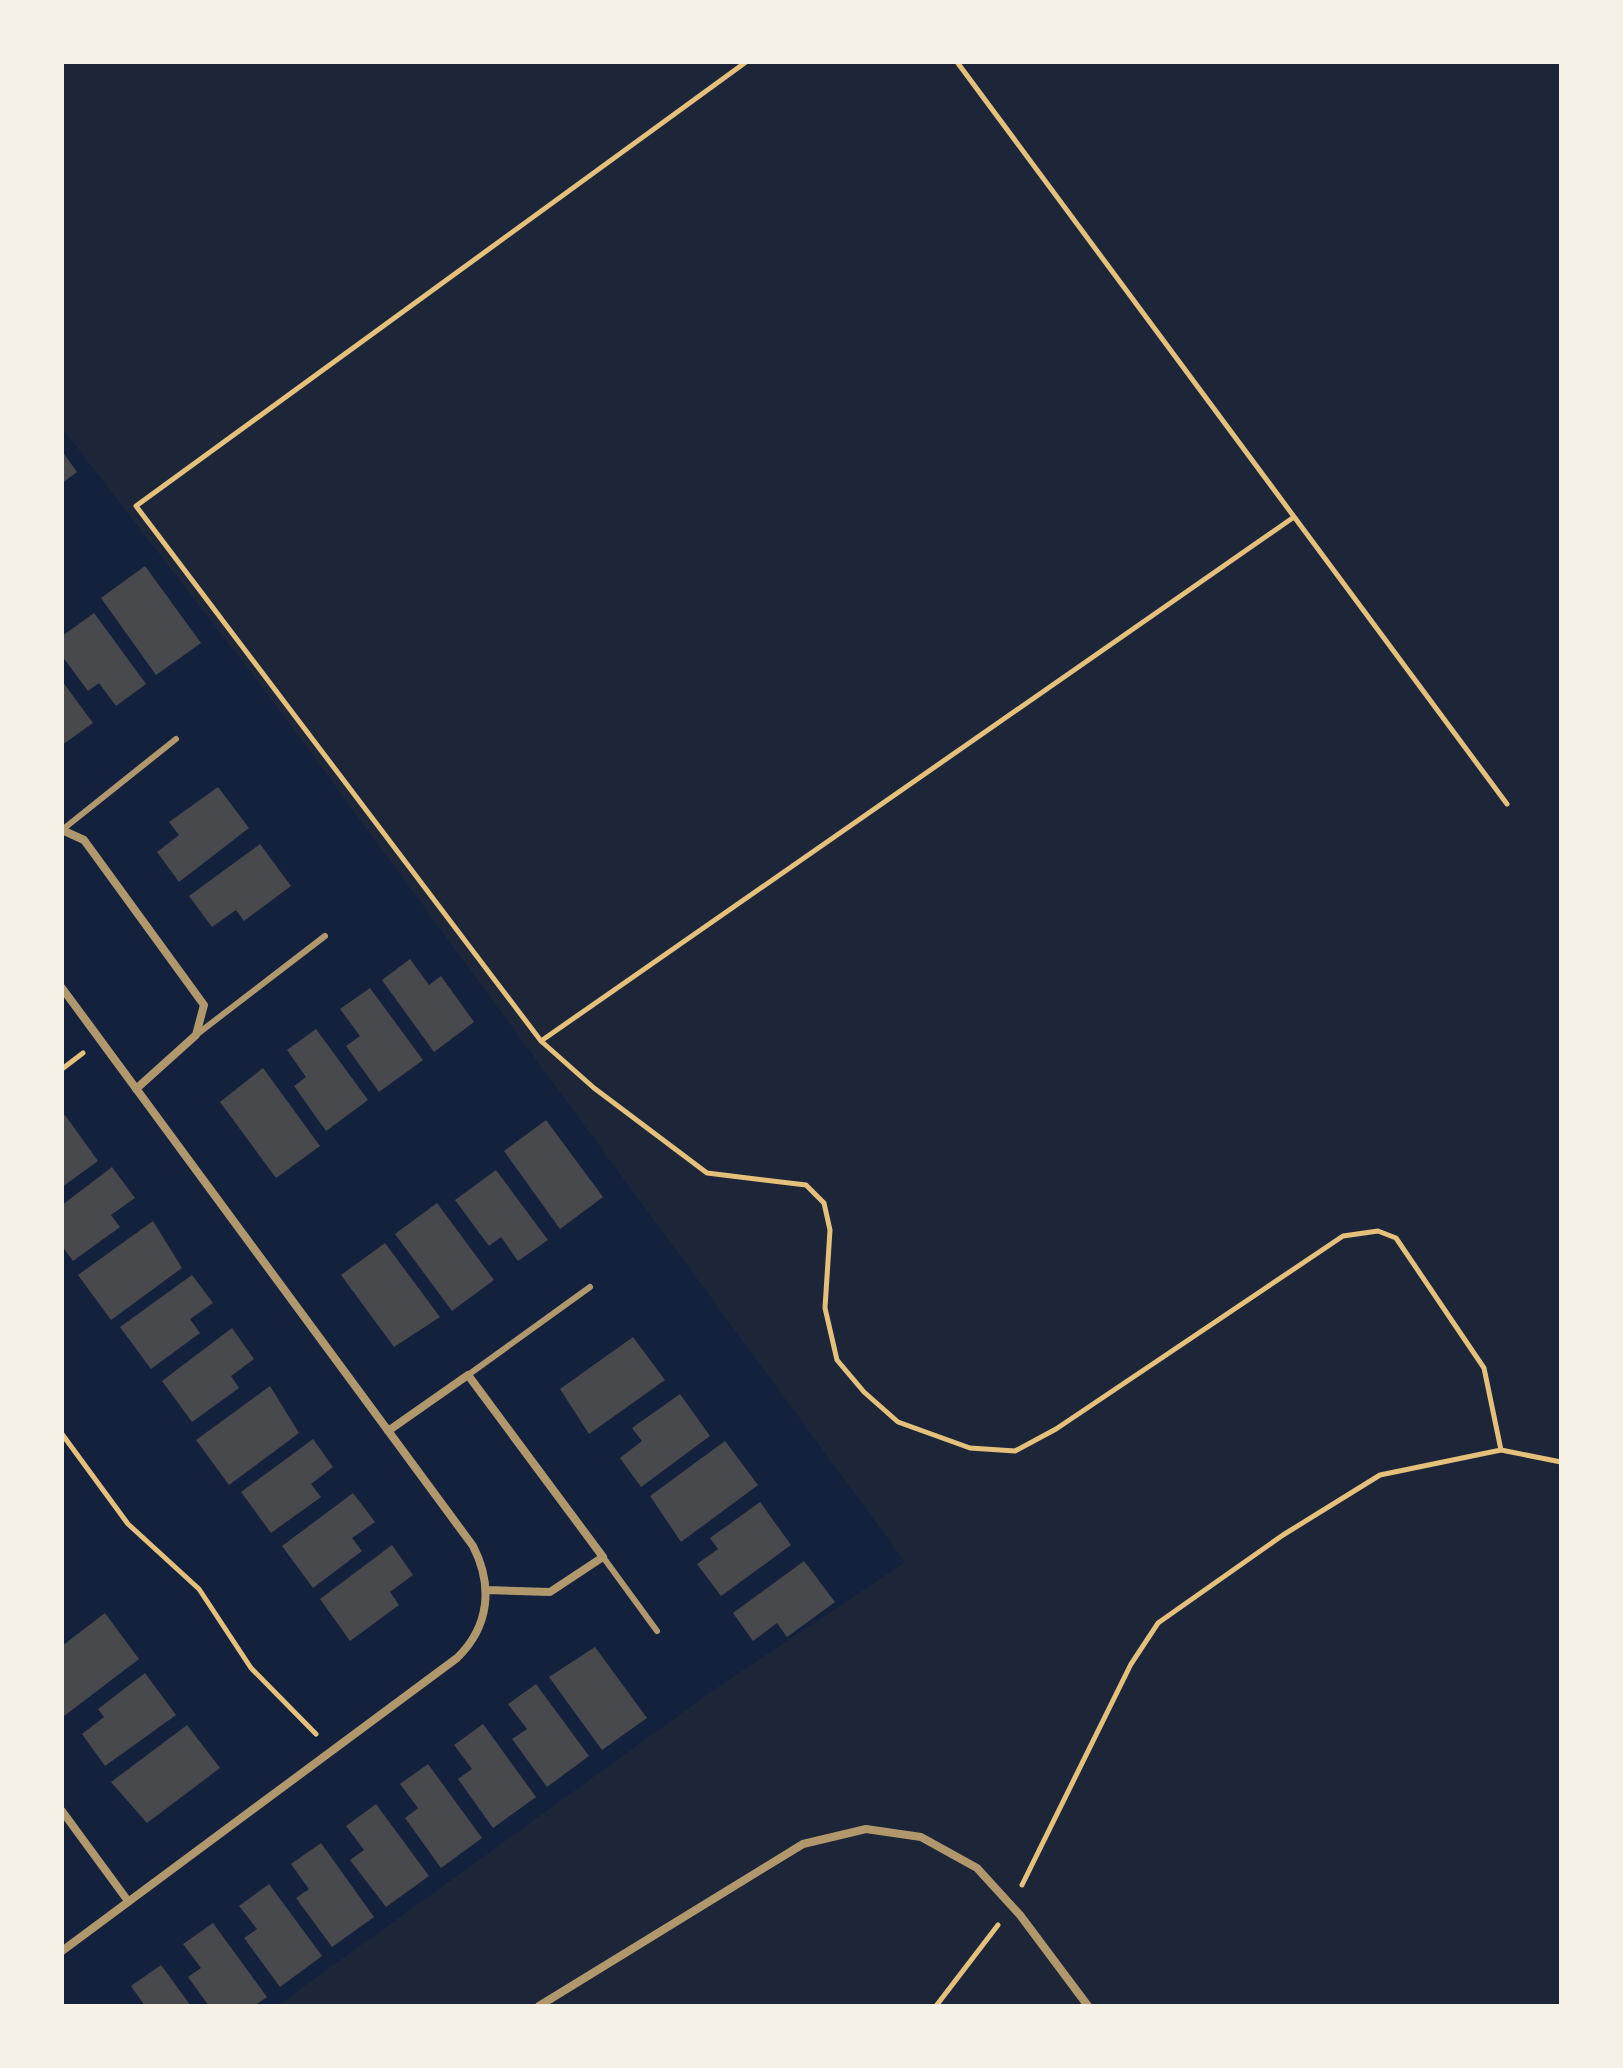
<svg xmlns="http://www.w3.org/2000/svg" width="1623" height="2068" viewBox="0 0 1623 2068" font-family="'Open Sans',sans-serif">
  <rect width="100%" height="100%" fill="#14213d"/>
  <!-- green -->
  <path fill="#1d2539" d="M62,62h1499v1944h-1284l445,-322 183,-122 -633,-862 -210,-272z"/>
  <!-- building -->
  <path fill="#48494c" d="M62,451l15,21 -15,11z
    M145,566l56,77 -45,32 -55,-77z
    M94,613l52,71 -30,22 -17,-23 -11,8 -26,-35v-20z
    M62,681l31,42 -31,22z
    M218,787l31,41 -70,54 -22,-30 22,-17 -10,-13z
    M260,844l31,42 -47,35 -8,-11 -24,17 -23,-31z
    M410,959l19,26 12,-9 33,46 -40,30 -52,-72z
    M370,988l53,72 -44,32 -33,-46 14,-10 -20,-27z
    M316,1029l52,71 -42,31 -32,-45 12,-9 -19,-27z
    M263,1068l57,78 -44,32 -56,-76z
    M65,1115l33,46 -36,26v-70z
    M546,1120l57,77 -43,32 -56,-78z
    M112,1167l23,31 -24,17 9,12 -47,34 -11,-15v-41z
    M496,1170l52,70 -30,21 -17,-24 -12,9 -34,-46z
    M437,1203l57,77 -42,31 -57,-77z
    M153,1221l29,47 -71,52 -33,-45z
    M385,1243l55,74 -46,30 -53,-72z
    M192,1275l21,28 -23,16 10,14 -49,36 -31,-42z
    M232,1328l22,31 -23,17 8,12 -47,34 -30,-41z
    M633,1337l32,43 -76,54 -29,-45z
    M270,1386l29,47 -70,52 -33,-45z
    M680,1394l30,42 -69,51 -21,-29 22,-17 -10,-13z
    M313,1439l20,28 -22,17 10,13 -50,36 -30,-41z
    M725,1441l33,44 -77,57 -31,-46z
    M353,1493l22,29 -23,16 10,13 -49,37 -31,-42z
    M760,1502l31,43 -70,51 -24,-32 21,-15 -8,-11z
    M392,1545l21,30 -23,17 9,13 -49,36 -30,-42z
    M804,1561l31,41 -48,35 -10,-14 -24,18 -20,-28z
    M105,1613l34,46 -75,57 -2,-70z
    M595,1647l52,71 -45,32 -53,-73z
    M145,1673l31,42 -71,51 -23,-32 22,-17 -6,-8z
    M536,1684l53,72 -42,31 -35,-48 15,-10 -19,-25z
    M483,1724l53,73 -43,31 -35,-49 14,-10 -18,-24z
    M187,1725l33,43 -73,55 -36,-41z
    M428,1764l54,74 -41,30 -36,-50 13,-10 -18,-24z
    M376,1804l53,72 -43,31 -36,-47 14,-10 -18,-24z
    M321,1843l53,74 -42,30 -36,-49 13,-9 -18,-25z
    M269,1884l53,72 -42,31 -36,-49 13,-9 -18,-23z
    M213,1923l54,74 -13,9h-45l-21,-29 13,-9 -18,-24z
    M161,1965l30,41h-46l-14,-20z"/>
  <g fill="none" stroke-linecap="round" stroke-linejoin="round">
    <!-- path -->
    <path stroke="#e5c07b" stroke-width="5" d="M746,62l-610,444 405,535 53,47 113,85 99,12 18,18 6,27 -5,78 12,52 27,32 34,30 72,26 45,3 41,-22 287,-193 35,-5 18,7 88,130 17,82
      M957,62l550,742
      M541,1041l753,-524
      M62,1069l21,-16
      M62,1434l66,90 71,65 52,79 65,66
      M1022,1885l109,-221 27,-41 125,-88 97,-60 121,-25 60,12
      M936,2006l62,-81"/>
    <!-- service -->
    <path stroke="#b1986c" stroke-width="6" d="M62,830l114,-91
      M196,1035l129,-99
      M468,1375l122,-88
      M603,1557l54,74"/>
    <!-- minor -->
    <path stroke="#b1986c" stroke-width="8" d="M62,830l22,10 120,165 -8,30 -60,54
      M62,988l411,558c20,39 17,80 -16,112l-395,293
      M388,1431l80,-56 135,182 -53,35 -63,-2
      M62,1811l66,90
      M539,2006l264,-162 63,-15 55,8 56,31 43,47 68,91"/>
  </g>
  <!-- border -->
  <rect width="1623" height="2068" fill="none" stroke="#f6f1e7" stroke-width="128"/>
</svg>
